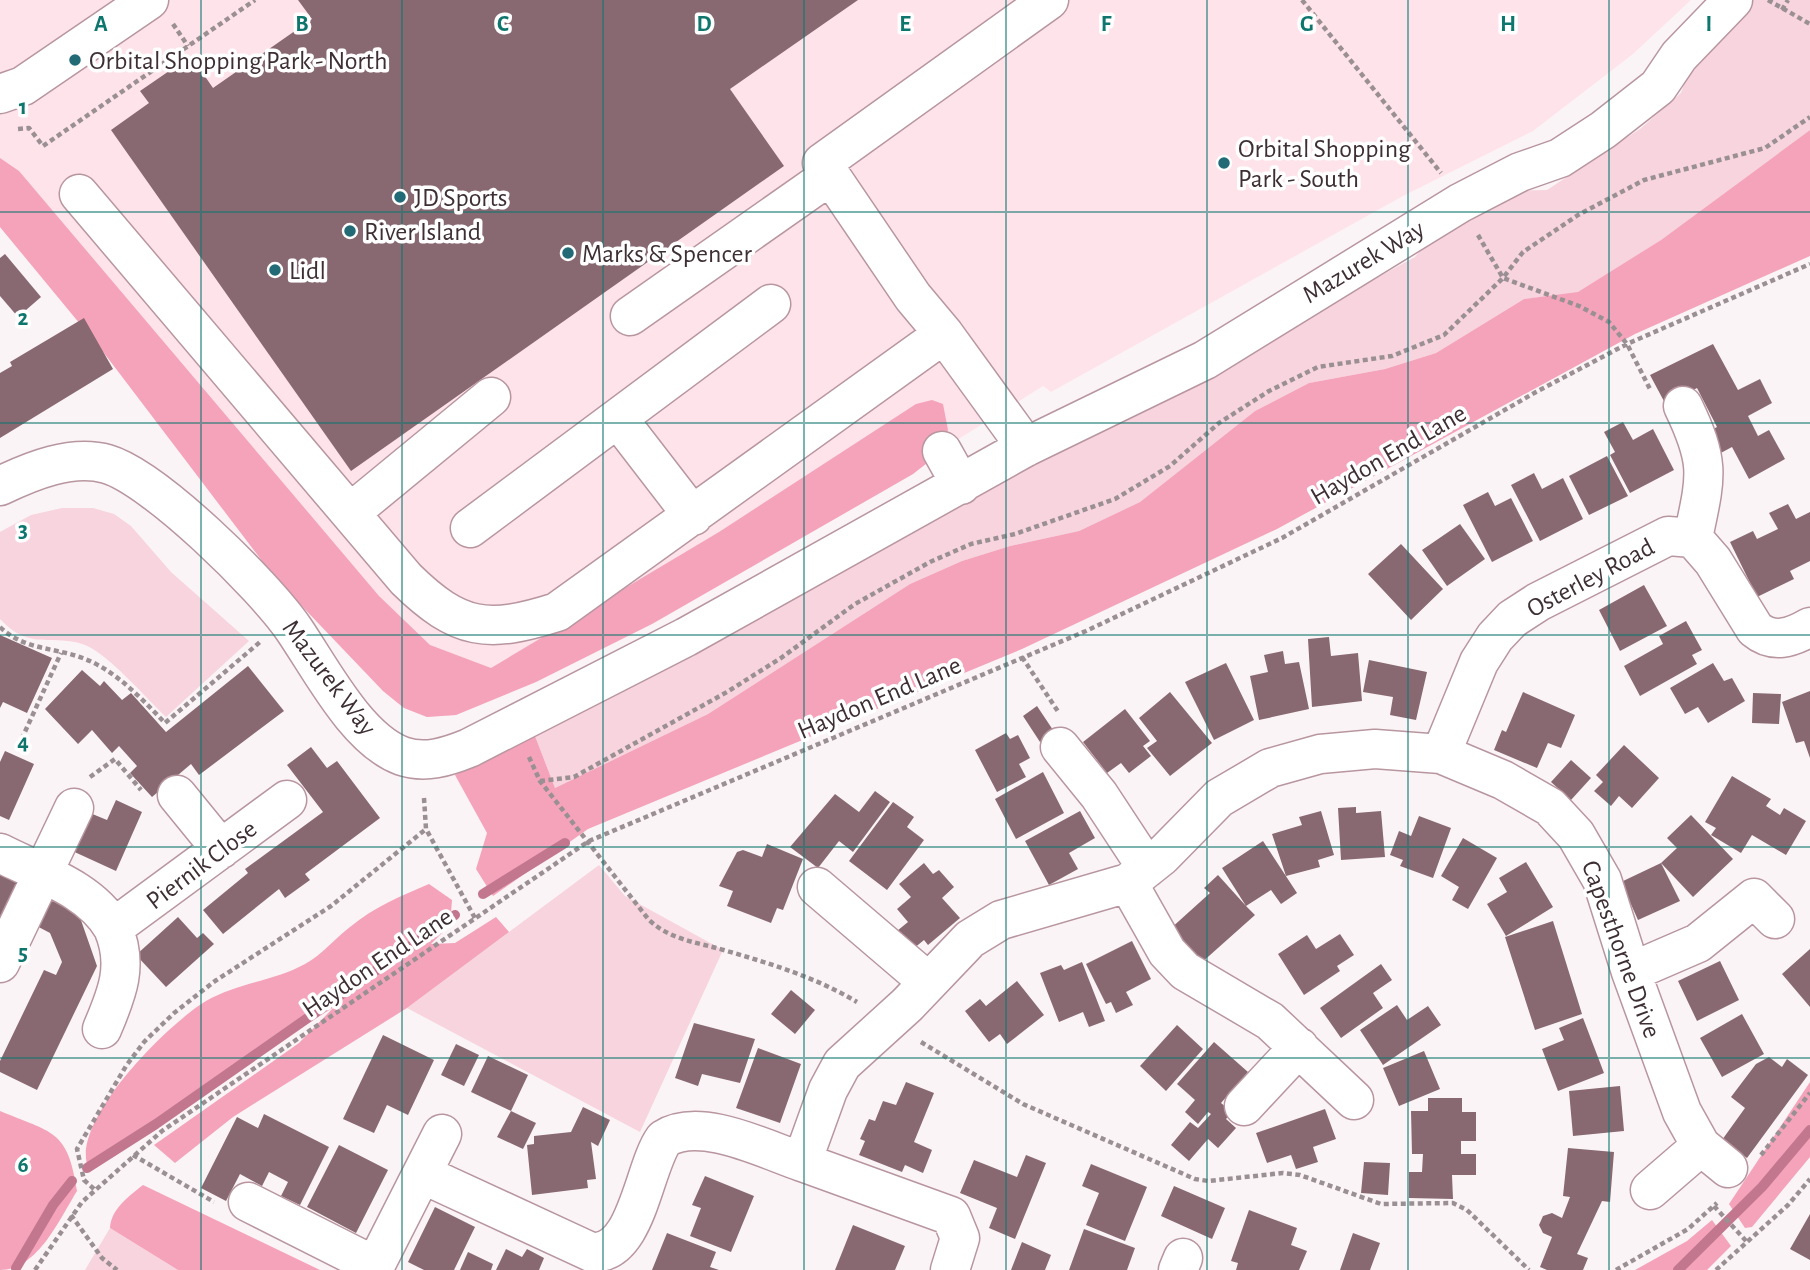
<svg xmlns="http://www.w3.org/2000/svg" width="1810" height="1270" viewBox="0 0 1810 1270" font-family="'Alegreya Sans',sans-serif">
  <rect width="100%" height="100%" fill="#fbf4f6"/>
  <!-- built -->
  <path fill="#fee3ea" d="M0,0h1691l-58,54 -100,77 -130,65 -352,196 -8,-6 -110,69 -20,19 -261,150 -116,58 -80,33 -29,2 -23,-9 -21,-17 -383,-464z"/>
  <!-- green -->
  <path fill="#f7d4de" d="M1750,0h60v130l-149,110 -83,53 -54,6 -88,54 -51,16 -76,14 -54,28 -115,91 -61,29 -69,15 -48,15 -52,23 -202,130 -153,74 -20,-52 880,-479 21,-25 70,-41 41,-1 93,-61 41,-36 12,-34z
    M62,508h31l21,6 17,12 40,46 78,69 -83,76c-18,-17 -59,-64 -81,-72 -32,-12 -55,7 -85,-26v-87l31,-17z
    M599,865l26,31 98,54 -83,182 -233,-124z
    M110,1228l68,42h-93z"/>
  <!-- forest -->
  <path fill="#f4a3bb" d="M1810,130v126l-175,78 -358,195 -255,120 -434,180 -95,67 -17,-27 11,-36 -32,-58 80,-39 20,52 153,-74 202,-130 52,-23 48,-15 69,-15 61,-29 115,-91 54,-28 76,-14 51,-16 88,-54 54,-7 83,-52z
    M0,158l19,13 360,425 51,49 61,23 228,-136 197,-128 16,-4 11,4 5,26 -17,30 -18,14 -261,150 -116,58 -80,33 -29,2 -23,-9 -21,-17 -108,-113 -171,-225 -104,-126z
    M429,884l23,16 -2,25 -19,19 24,-1 41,-26 13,15 -102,76 -174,109 -58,46 -21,-18 145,-102 35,-36 -128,81 -107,76 -11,3c-18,-46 81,-144 118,-166 31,-18 68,-20 99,-37 17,-9 30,-26 45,-37 24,-20 51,-31 79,-43z
    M1810,1082v75l-58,70 -7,1 -16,-24z
    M0,1111c52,22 68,18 77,80 -17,27 -39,79 -77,79z
    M143,1185l177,85h-142l-68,-42c1,-19 19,-32 33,-43z
    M1712,1220l19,26 -24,24h-72l52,-29z"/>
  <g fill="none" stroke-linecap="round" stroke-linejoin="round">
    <!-- stream -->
    <path stroke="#c2778f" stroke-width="10" d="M483,894l82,-51
      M87,1168l69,-44 299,-209
      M16,1268l37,-63 19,-24
      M1678,1270l84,-83 48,-57"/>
  </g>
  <!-- building -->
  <path fill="#886972" d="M298,0h560l-128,89 54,77 -433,305 -240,-341 38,-27 -9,-12 51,-35 22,32 99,-69z
    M5,254l36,43 -23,20 -18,-21v-38z
    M84,318l29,51 -113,69v-65l12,-7 -2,-4z
    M1713,344l25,46 22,-11 12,24 -24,13 10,20 11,-6 16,29 -36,20 -17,-32 -15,8 -11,-22 11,-6 -20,-39 -31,17 -16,-30z
    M1623,422l10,18 20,-11 21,41 -44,23 -20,-38 5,-3 -11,-20z
    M1607,456l21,40 -39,19 -20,-39z
    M1534,473l8,16 21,-11 20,41 -43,22 -29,-56z
    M1488,492l7,14 16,-8 22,43 -41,21 -29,-57z
    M1788,504l8,15 14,-7v49l-20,10 4,8 -37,18 -27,-55 23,-11 4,8 21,-10 -9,-16z
    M1460,524l25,35 -38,27 -25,-36z
    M1401,544l42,45 -32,31 -43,-46z
    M1644,585l23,41 -47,25 -21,-41z
    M1686,621l16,29 -10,5 5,9 -57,32 -16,-30 39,-22 -4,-8z
    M0,635l52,23 -25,55 -24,-11 -3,6z
    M1329,637l2,19 27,-3 4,48 -50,6 -4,-68z
    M1283,651l2,13 14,-2 10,47 -50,11 -9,-44 18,-4 -4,-17z
    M1369,660l58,12 -11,48 -26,-5 3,-18 -30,-5z
    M1226,663l28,57 -40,20 -29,-58z
    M1713,663l11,18 8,-3 13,23 -37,22 -10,-16 -13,7 -15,-26z
    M248,666l36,45 -85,64 -8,-11 -39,33 -22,-24 7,-7 -18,-20 -7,7 -20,-23 -14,14 -33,-35 37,-39 18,16 4,-5 18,19 9,-7 35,39z
    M1810,691v67l-6,-17 -8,2 -14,-41z
    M1170,692l42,51 -42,33 -23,-28 10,-7 -18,-23z
    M1523,692l52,23 -14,33 -13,-5 -11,25 -43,-18 8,-20 4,2z
    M1753,693l28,1 -2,30 -27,-1z
    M1037,706l18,27 -15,9 -17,-26z
    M1125,709l25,32 -7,5 8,10 -22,17 -8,-10 -14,10 -24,-31z
    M1006,733l4,6 8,-4 12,23 -11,6 7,13 -29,15 -22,-42z
    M1624,745l35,33 -27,30 -13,-12 -8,10 -17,-15 9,-9 -7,-7z
    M311,747l16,21 10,-7 43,57 -75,56 5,6 -25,18 -6,-9 -56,45 -20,-24 45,-37 -3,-4 78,-57 -36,-47z
    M5,751l29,13 -25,56 -9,-4v-54z
    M1571,760l20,18 -20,22 -20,-18z
    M1043,772l21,41 -48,26 -21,-40z
    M1732,776l39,23 -5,7 14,9 4,-7 22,13 -20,34 -34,-20 -11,18 -30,-18 5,-7 -11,-6z
    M875,791l15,11 -37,50 -14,-11 -21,27 -28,-21 45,-53 24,18z
    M116,800l26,12 -26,59 -48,-22 17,-38 22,9z
    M893,802l21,15 -7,10 17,13 -37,50 -38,-29z
    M1356,807v6l25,-2 4,46 -44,3 -3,-52z
    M1080,811l15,27 -26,15 9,16 -29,16 -24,-44z
    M1321,811l13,44 -16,5 2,7 -34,9 -14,-42 30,-9 -3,-8z
    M1691,815l42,44 -40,38 -32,-34 16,-15 -10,-10z
    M1419,816l32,12 -18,50 -33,-12 3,-6 -13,-5 9,-24 12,5z
    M1463,838l34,20 -29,51 -16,-9 7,-13 -18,-11z
    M1263,841l34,52 -16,11 -10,-14 -25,16 9,9 -55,49 -31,-34 41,-37 -6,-5 14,-13 28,31 -24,-38z
    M767,844l36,15 -20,51 -6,-2 -6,15 -44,-17 6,-15 -14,-5 18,-34 6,-2 19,7z
    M1526,862l27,45 -47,29 -19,-32 20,-12 -8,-14z
    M924,863l9,11 6,-4 15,17 -12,11 18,20 -32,27 -4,-5 -11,9 -16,-18 11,-9 -11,-13 14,-12 -12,-13z
    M1661,863l19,38 -42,19 -17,-38z
    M0,868l25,15 -25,50z
    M46,892l30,14 21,60 -60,124 -37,-18v-11l44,-91 12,5 6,-13 -12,-29 -19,-10z
    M178,917l19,21 6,-5 11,11 -48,43 -30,-32z
    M1553,921l29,93 -47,16 -30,-93z
    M1340,934l14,21 -17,11 3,5 -36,24 -26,-41 29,-19 9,14z
    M1132,941l19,38 -25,13 7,13 -17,8 -5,-11 -5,2 -20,-40z
    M1810,949v58l-28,-33z
    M1720,961l19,39 -42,21 -19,-40z
    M1082,962l23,59 -16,6 -6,-15 -24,10 -19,-49 21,-8 3,5z
    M1381,964l11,16 -19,13 10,15 -42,30 -21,-30z
    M1017,981l27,34 -37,29 -7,-10 -11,8 -24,-31 15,-12 6,7z
    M791,990l24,20 -20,24 -24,-20z
    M1397,1005l10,15 21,-14 13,19 -58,40 -23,-35z
    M1742,1014l22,40 -42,23 -22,-39z
    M1583,1018l21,55 -46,18 -16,-42 22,-9 -5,-12z
    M694,1023l61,16 -15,44 -38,-9 -4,12 -23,-8z
    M1177,1025l26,24 -37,42 -26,-25z
    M383,1035l51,25 -26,55 -21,-10 -13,28 -31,-14z
    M1214,1042l34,30 -27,31 11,9 -6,7 10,9 -18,20 -10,-9 -19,22 -18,-16 19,-23 8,6 13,-14 -3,-2 -10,12 -13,-12 10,-12 -18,-16z
    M456,1044l23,11 -15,31 -23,-11z
    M758,1048l43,16 -21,59 -44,-15z
    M1424,1051l16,38 -41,17 -16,-38z
    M488,1056l40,19 -17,36 -40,-19z
    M1769,1057l13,10 5,-8 21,16 -61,83 -25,-18 23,-32 -14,-11 25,-33z
    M906,1082l28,11 -20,49 18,8 -9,23 -18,-8 -3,7 -43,-17 6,-14 -5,-2 9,-20 6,2 8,-20 13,4z
    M1620,1086l4,45 -51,5 -4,-45z
    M1428,1098h34v14h14v29h-15v13h15v21h-24l1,24 -44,-1v-26h13l1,-18h-11l-1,-43h17z
    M583,1107l27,13 -12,26 -7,-4 5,37 -9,1 1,8 -56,7 -5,-50 7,-1v-8l37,-4z
    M1325,1109l11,30 -23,8 5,15 -22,7 -5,-14 -24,8 -11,-30z
    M511,1111l25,12 -13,26 -26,-12z
    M264,1114l65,33 -29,58 -19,-9 7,-14 -19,-10 -7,14 -22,-12 -14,27 -25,-13 36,-71 21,11z
    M339,1145l49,25 -32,63 -49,-26z
    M1568,1148l46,4 -4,50 -8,-1 -25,53 11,4 -5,12h-36l-7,-3 12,-30 -9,-4 -4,-8 4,-9 9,-3 10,5 8,-21 -7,-1z
    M1026,1155l20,8 -31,76 -26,-11 8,-20 -37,-15 14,-33 43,17z
    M1364,1162l26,1 -2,32 -27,-2z
    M1091,1164l56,23 -22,54 -39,-16 13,-32 -17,-7z
    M705,1176l49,20 -23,56 -41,-16 11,-28 -9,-3z
    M1174,1186l51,22 -13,31 -51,-23z
    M435,1207l40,20 -21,43h-30l-16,-8z
    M1249,1210l48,18 -6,17 16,6 -8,19h-63l2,-7 -7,-2z
    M1810,1214v46l-20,-11z
    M853,1225l52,21 -10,24h-60z
    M1084,1229l51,19 -8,22h-58z
    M667,1233l49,19 -6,15 9,3h-67z
    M1353,1233l27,10 -10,27h-30z
    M1022,1242l29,13 -6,15h-34z
    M506,1249l16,8 5,-8 17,9 -5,12h-43z
    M468,1252l25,12 -2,6h-31z"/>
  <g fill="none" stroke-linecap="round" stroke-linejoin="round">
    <defs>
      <path id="minor" d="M0,94l23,-8 126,-86
        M79,194l327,385c53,52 82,55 151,33l387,-278 -31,-37 -91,-134 227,-163
        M630,316l201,-141
        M944,334l82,113
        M1683,406c28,58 23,70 10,132
        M619,420l74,96
        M942,451l19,34
        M0,486c31,-15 72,-32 107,-22 48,14 157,122 186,164 27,39 63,111 109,128 23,8 45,1 67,-8l217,-111 340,-190 179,-87 255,-157 60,-31 40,-14 43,-28 55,-43 21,-31 54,-56
        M350,513l141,-116
        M470,528l301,-224
        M1060,747l39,48 48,73
        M1441,754l38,-92 16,-25 17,-18 26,-17 130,-66 25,2 20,23 42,68c18,15 36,9 55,-2
        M177,795l44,54
        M0,853c39,20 91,36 113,75
        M1128,883l39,69 18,19 85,50 84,79
        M817,887l110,94
        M0,963l74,-155
        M1631,972l67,-29 56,-45 21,21
        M102,1029c15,-35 27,-64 11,-101l174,-128
        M1244,1106l55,-59
        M802,1162l149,54 9,22 -10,32
        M422,1174l169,78c46,5 52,-84 73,-113 36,-23 100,10 138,23l26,-72 14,-26 65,-59 63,-66 31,-19 127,-37 34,-27 57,-58 51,-30 50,-14 55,-5 66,5 62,26 47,27 26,28 26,45 29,92 51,140 19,34 27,22
        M1650,1190l51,-44
        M248,1202l127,64 67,-132
        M1178,1270l5,-12"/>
    </defs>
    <!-- minor casing -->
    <use href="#minor" stroke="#b896a0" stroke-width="41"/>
    <!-- path -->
    <path stroke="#9a9093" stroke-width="4.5" stroke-dasharray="5 3.5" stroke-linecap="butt" d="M1302,0l139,173
      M1768,0l42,24
      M1782,10l6,-10
      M173,24l15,22
      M18,129l11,-1 14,18 212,-146
      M1478,235l25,43 76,28 30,16 18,22 24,47
      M0,627c25,24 56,20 85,32 31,12 57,40 80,64l95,-81
      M1022,657l37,56
      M18,747l43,-94
      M529,757l11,24 109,139c23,21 49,22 78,31 45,13 90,27 130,51
      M90,777l25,-18 26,31
      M540,781l34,-4 153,-85 54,-34 74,-54 75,-42 41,-18 44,-10 100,-35 55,-33 49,-43 50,-32 49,-24 74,-11 52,-21 59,-57 20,-26 55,-37 66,-35 121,-32 45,-31
      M424,798l2,31 50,91
      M921,1042l102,62 172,75 13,2 75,-8 17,2 81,29 72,-1 14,7 62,60
      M133,1155l81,47
      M1761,1155l49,-62
      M94,1189l-10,-9 -7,-31 49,-83 18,-24 30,-29 41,-32 116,-75 95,-77
      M1714,1206l33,36
      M71,1215l31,43 15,12
      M35,1270l47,-68 80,-71 427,-290 497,-210 196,-93 254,-146 91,-48 183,-80
      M1616,1270l72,-41 29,-26
      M1716,1270l72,-65 22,-26"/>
    <!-- minor -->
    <use href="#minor" stroke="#fff" stroke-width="38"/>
  </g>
  <!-- grid -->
  <path fill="none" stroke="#0f766e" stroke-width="2" stroke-opacity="0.55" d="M201,0v1270M402,0v1270M603,0v1270M804,0v1270M1006,0v1270M1207,0v1270M1408,0v1270M1609,0v1270M0,212h1810M0,423h1810M0,635h1810M0,847h1810M0,1058h1810"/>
  <!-- markers -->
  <g fill="#226b76" stroke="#fff" stroke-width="2.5">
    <circle cx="75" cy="60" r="7"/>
    <circle cx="1224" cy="163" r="7"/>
    <circle cx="400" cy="197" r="7"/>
    <circle cx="350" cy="231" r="7"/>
    <circle cx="568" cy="253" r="7"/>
    <circle cx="275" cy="270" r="7"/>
  </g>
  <g text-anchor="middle" stroke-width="7" stroke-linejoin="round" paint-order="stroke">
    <!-- poi labels -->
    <g font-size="26" fill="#3d2f33" stroke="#fff" text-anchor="start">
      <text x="89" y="69">Orbital Shopping Park - North</text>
      <text x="1238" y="157">Orbital Shopping<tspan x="1238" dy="30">Park - South</tspan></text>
      <text x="414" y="206">JD Sports</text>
      <text x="364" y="240">River Island</text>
      <text x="582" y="262">Marks &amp; Spencer</text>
      <text x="289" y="279">Lidl</text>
    </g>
    <!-- street labels -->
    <g font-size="26" fill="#3d2f33" stroke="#fff">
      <text transform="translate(1363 261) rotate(-31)" y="9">Mazurek Way</text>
      <text transform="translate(1388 454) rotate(-30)" y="9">Haydon End Lane</text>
      <text transform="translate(1590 577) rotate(-28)" y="9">Osterley Road</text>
      <text transform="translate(330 677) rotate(53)" y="9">Mazurek Way</text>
      <text transform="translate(879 697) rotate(-23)" y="9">Haydon End Lane</text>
      <text transform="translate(201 864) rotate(-37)" y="9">Piernik Close</text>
      <text transform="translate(1622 949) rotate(70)" y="9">Capesthorne Drive</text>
      <text transform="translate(377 962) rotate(-34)" y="9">Haydon End Lane</text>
    </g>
  </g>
  <g font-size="23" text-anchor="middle" font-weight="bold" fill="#0f766e" stroke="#fff" stroke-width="7" stroke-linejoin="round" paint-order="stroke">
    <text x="101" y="31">A</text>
    <text x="302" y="31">B</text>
    <text x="503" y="31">C</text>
    <text x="704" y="31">D</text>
    <text x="905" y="31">E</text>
    <text x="1106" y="31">F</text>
    <text x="1307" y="31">G</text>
    <text x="1508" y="31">H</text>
    <text x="1709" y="31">I</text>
    <text x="23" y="114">1</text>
    <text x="23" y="325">2</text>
    <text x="23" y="537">3</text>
    <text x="23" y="749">4</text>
    <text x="23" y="960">5</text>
    <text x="23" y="1172">6</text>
  </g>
</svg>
